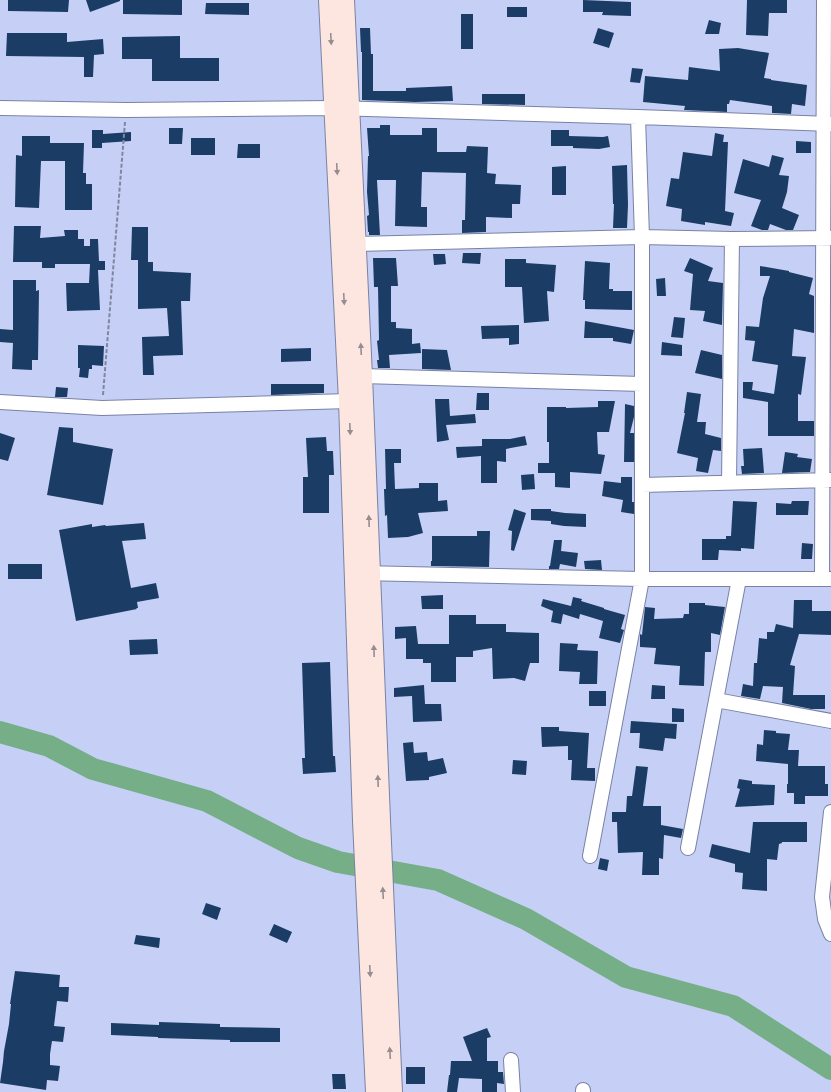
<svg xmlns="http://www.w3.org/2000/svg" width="831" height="1092" viewBox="0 0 831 1092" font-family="'IBM Plex Sans',sans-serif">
  <rect width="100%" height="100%" fill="#c6d0f6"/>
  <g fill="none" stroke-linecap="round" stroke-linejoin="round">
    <!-- river -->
    <path stroke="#76ae88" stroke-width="22" d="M0,732l49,14 44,23 114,32 91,47 40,14 100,18 88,39 100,58 107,29 98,63"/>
  </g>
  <!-- building -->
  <path fill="#1b3d65" d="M8,0h61l-1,12 -60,-1z
    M86,0h34v1l-30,11z
    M123,0h59v15l-59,-1z
    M583,0l48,2v14l-29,-1 1,-3h-20z
    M747,0h40v13h-18l-1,23 -22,-1z
    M206,3h43v12l-44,-1z
    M507,7h20v10h-20z
    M461,14h12v35h-12z
    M709,20l12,3 -2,11h-14z
    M360,28h10l1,26h2v37h33v-3l46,-2 1,15 -38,1 -53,-2v-48h-1z
    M598,28l16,5 -5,15 -16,-5z
    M7,33h60v9l36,-3 1,15 -10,1 -1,22h-9v-20l-78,-1z
    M180,36v22h39v23h-67v-22h-30v-22z
    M738,48l31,5 -5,25 7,1v1l36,5 -2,21 -13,-2 -1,10 -19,-1v-7l-42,-6 -1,4h-2v8l-43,-2 1,-4 -42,-4 2,-26 43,4 1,-13 31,4 -1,-22z
    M632,68l11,1 -3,14 -10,-1z
    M482,94h43v11l-43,-1z
    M380,125h10v10h32v-7h15v24h29l1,-6 21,1 -1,26 9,1 -1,10 26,1 -1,19h-8v14l-26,-1v15l-24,1v-13h3l1,-47 -44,-1 -1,35h6v20l-32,-1 1,-46h-19l3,55h-11v-3h-1l-1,-16 2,-1 -2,-23 1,-36h1l-2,-28h13z
    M169,128h14l-1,16h-13z
    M92,130h11v4l28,-2v9l-29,2v5h-10z
    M551,130h18v6l34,1 5,-1 2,11 -11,2 -26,-1v-2h-22z
    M715,133l9,2 -1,7h5l-3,69 9,2 -3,13 -26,-4v3l-24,-4 1,-12 -16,-3 5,-28 8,1 4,-27 29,4z
    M22,136h28v7h34l-1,30h3v11h6v26h-27v-49h-24l-2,47 -24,-1 1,-52 6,1z
    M191,138h24v17h-24z
    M796,141l15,1v11h-15z
    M238,144h22v14h-23z
    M772,155l12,3 -5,17 10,1 -2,16 -5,16 17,7 -6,15h-7l-16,-6 -2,6h-6l-11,-4 10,-26 -27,-7 9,-34 26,8z
    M627,165l1,40 -1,23h-14l1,-24h-1l-1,-38z
    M566,166v29h-14v-28z
    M14,226h27l-1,12 25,-2 -1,-6h14v9h6v7h6v-7h8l1,22h6v9h-7l2,40 -33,1 -1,-28h23l1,-19h-35v4h-13v-6h-29z
    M132,227h16v35h5v9l38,2 -1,28h-9l2,54 -30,1 1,19h-11l-1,-38 27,-1 -2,-28 -29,1v-49h-7z
    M463,253h18l-1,11 -18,-1z
    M433,254h12l1,10 -12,1z
    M373,258h23l2,28h-7v36h5v6l16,1v15l8,-1 1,10 -32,2 1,13h-12l-1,-8h2l-2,-19 2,-1 -1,-53h-4z
    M690,258l23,10 -5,13 15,2 -1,42 -19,-4 2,-10 -15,-1 3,-36 -9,-3z
    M505,259h21v4l30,2 -2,27 -7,-1 2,30 -25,2 -2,-36h-17z
    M585,261l25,2 -1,26h4v2h19v19l-47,-1v-9h-2z
    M760,266l29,5v1l24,6 -4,16 5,2v37l-20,-4 -2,27 14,1 -5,38 -3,-1v27h16v15h-46v-34l-25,-4v-16h10l-1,8 22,4 4,-29 -26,-4 3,-20 -10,-1 1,-14 13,1 4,-29 7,-22h-10z
    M665,278l1,18h-9l-1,-17z
    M13,280h23v11l3,-1 -1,70h-6v10l-20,-1 1,-26 -13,-1v-13l13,1z
    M674,317l11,1 -2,20 -12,-1z
    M585,321l49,9 -3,14 -18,-3v-3h-29z
    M519,325v19l-10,1v-7l-27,1 -1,-13z
    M662,342l20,3v11l-21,-1z
    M78,345l26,1 -1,20 -11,-1v4h-3l-1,9 -9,-1 1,-9h-2z
    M311,348v13l-30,1v-13z
    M422,349l25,1 4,20 -29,-1z
    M701,350l21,5v24l-27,-6z
    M271,384h53v9l-53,2z
    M56,387l12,1 -1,9h-12z
    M687,392l14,2 -4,28h9l-1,12 16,4v13l-8,-1 -5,23 -12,-2 2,-13 -21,-5 8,-40h-1z
    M477,393h12v17h-13z
    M435,399h14l1,17 25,-2 1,9 -30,2 3,15 -12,2z
    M598,401h17l-6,31h-12l1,22 7,1 -4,19 -31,-2v16l-15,-1v-14h-17v-10h11v-21h-2v-35h19v1l32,-1z
    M625,404l9,2v11l-4,16h4v29h-10z
    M59,427l14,1v14l40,7 -10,56 -56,-10z
    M0,433l15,5 -7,23 -8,-2z
    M525,436l2,9 -21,4v13l-9,-1v22h-16v-27l-24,2 -1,-11 26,-1v-7h28z
    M326,437l1,14h6l1,24h-5v38h-26v-36h5l-2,-39z
    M762,448l2,25 -22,1 -1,-8h3l-1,-17z
    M385,449h16v14h-7l1,26 24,-1v-5h19v18l9,-1 1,11 -30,2 5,20 -15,4 -20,1 -1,-23 -2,1 -1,-27h2z
    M785,452l13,2 -1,3 15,2 -2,13 -28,1z
    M534,474l1,15 -13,1 -1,-15z
    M621,477h11v25h2v12l-13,-2 2,-12 -21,-4 2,-15 17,2z
    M733,501l24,1 -3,47 -13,-1v3l-22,-1 -1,10h-16v-21h24v-3h5z
    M792,501h17l-1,14h-32v-12l15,1z
    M514,509l12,4 -12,38 -3,-1 1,-19 -4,-1z
    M531,509h20v2l14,2 21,1v13l-22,-1 -13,-2v-3l-20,-1z
    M144,523l2,16 -24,2 9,47 25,-5 3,15 -22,4 1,6h-2l1,1 -61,12 -17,-91 33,-6v3l13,-2 1,1z
    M477,531h13l-1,36 -58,-1v-5h1v-25h45z
    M554,540h8l-1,11 17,2 -2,14 -16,-3 -1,5h-10v-3h1z
    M802,543l11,1 -1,15h-11z
    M601,560l1,10 -17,-1 -1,-8z
    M8,564h34v15h-34z
    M443,595v14h-21l-1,-13z
    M573,597l9,2 -1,2 23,7v1l21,6 -4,14 3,1 -4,13 -21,-5 4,-17 -23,-7 -1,5 -16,-5 -2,10 -10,-2 2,-11 -12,-5 2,-7 28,7z
    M794,600h18v11h19v24l-32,-1 -9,31 5,1 -2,29h32v14h-14l-29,-6 1,-16 -20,-1 -3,13 -19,-3 2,-12 10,2 1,-23h3l2,-25 8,1v-7h7l2,-8 17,4z
    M689,603h16v2l20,2 -5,28 -9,-2v19h-6l-1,34 -25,-1 1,-19 -26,-2 2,-16 -16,-1v-13l2,1 3,-28 10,1 -1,11 29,-1 1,-4h5z
    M449,615h27v9h30v8l33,1v30h-9l-5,18 -11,-3 -21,1 -1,-31 -19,3v6h-17v25h-25v-19h-8v-4h-17v-21l-11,1v-12l21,-1 2,18h31z
    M157,639l1,15 -28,1 -1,-15z
    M560,643l18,1 -1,6 21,1 -1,33h-18l1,-12 -21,-1z
    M330,662l3,94h2l1,16 -33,2 -1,-16h3l-3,-95z
    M424,685l1,19h16l1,17 -29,1 -1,-26 -18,1v-9z
    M652,685l13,1v13h-14z
    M589,691h17v15h-17z
    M672,708l12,1v13h-12z
    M631,721l46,3 -1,15 -11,-1 -2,13 -24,-3 1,-15h-10z
    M541,727h18v4l30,2 -2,35h8v13l-24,-1 1,-20h-4v-14l-26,1z
    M764,730l12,1v2l14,1 -2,16h11l-1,16h27v18h3v12h-23v8h-11v-11h-7v-9h1v-20l-32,-3 1,-17 6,1z
    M413,742l1,11 13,-1 1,9 15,-3 4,15 -18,4v3l-23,1 -3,-38z
    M513,760l14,1 -1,14 -14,-1z
    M636,766l12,1 -5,39h18v19l22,4 -2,9 -17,-3 -1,24 -4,-1v17h-17l1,-23 -25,1 -1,-31h-5v-10h14l1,-16h5z
    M739,779l13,2v3l23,1 -1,20 -39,2 5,-18 -3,-1z
    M753,822h54v20h-25v1l-3,1 -2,16 -10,-1v32l-25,-2 1,-16 -8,-1v-8l-26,-7 3,-13 38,9z
    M600,858l9,2 -2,11 -9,-2z
    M206,903l15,5 -4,12 -15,-6z
    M274,924l18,8 -5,11 -18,-8z
    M136,935l24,3 -1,10 -25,-4z
    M15,971l45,4 -1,12h10l-1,15 -11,-1 -3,25 11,1 -2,15 -11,-1 -2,13v11l10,1 -2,15 -11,-1 -1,10 -46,-7 3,-21 1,-11 5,-27 2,-20h-1z
    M159,1022l61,2v3l60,1v14h-50v-2l-72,-2v-1l-47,-2v-12l48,2z
    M487,1028l4,9 -4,1v23h11v11h5l1,12 -7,-1v9h-15v-13l-23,-1 -2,14h-10l2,-17h1l1,-14h21l-9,-24z
    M406,1067h19v17h-19z
    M332,1074h13l1,15h-13z"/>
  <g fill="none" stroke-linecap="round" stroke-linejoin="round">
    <defs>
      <path id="street" d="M0,108l126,2 208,-2 304,9 193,7
        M356,244l286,-7 90,2 99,-1
        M362,376l280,8
        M0,402l102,6 247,-7
        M729,482l3,-243
        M642,485l189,-5
        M360,573l282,6h189
        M822,579l2,-579
        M716,700l115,21
        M831,812l-9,85 3,22 6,15
        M688,848l51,-269
        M590,856l52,-277v-342l-4,-120
        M511,1060l2,32
        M583,1090v2"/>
      <path id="secondary" d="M329,0l20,401 14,420 13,271
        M344,0l18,376 18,444 12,272"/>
    </defs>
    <!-- street casing -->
    <use href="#street" stroke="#7982a5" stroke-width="16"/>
    <!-- secondary casing -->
    <use href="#secondary" stroke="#7982a5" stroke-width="22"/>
    <!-- path -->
    <path stroke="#7f86a1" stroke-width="2" stroke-dasharray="4 2" stroke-linecap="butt" d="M103,395l22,-273"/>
    <!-- street -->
    <use href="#street" stroke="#fff" stroke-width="14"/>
    <!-- secondary -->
    <use href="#secondary" stroke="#fee6e0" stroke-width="20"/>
  </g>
  <!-- one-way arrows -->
  <defs><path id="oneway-solid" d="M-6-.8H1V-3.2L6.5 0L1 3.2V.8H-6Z"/></defs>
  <g fill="#978d91">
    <use href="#oneway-solid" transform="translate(331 39) rotate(87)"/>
    <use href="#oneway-solid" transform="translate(337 169) rotate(87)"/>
    <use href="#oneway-solid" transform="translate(344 299) rotate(87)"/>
    <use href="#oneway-solid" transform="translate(361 349) rotate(-93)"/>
    <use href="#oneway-solid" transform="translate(350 429) rotate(88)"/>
    <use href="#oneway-solid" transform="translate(369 521) rotate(-92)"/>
    <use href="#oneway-solid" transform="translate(374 651) rotate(-92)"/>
    <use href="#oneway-solid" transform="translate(378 781) rotate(-92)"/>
    <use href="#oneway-solid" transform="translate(383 893) rotate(-93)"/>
    <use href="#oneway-solid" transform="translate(370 971) rotate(87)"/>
    <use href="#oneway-solid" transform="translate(390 1053) rotate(-93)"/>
  </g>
</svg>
